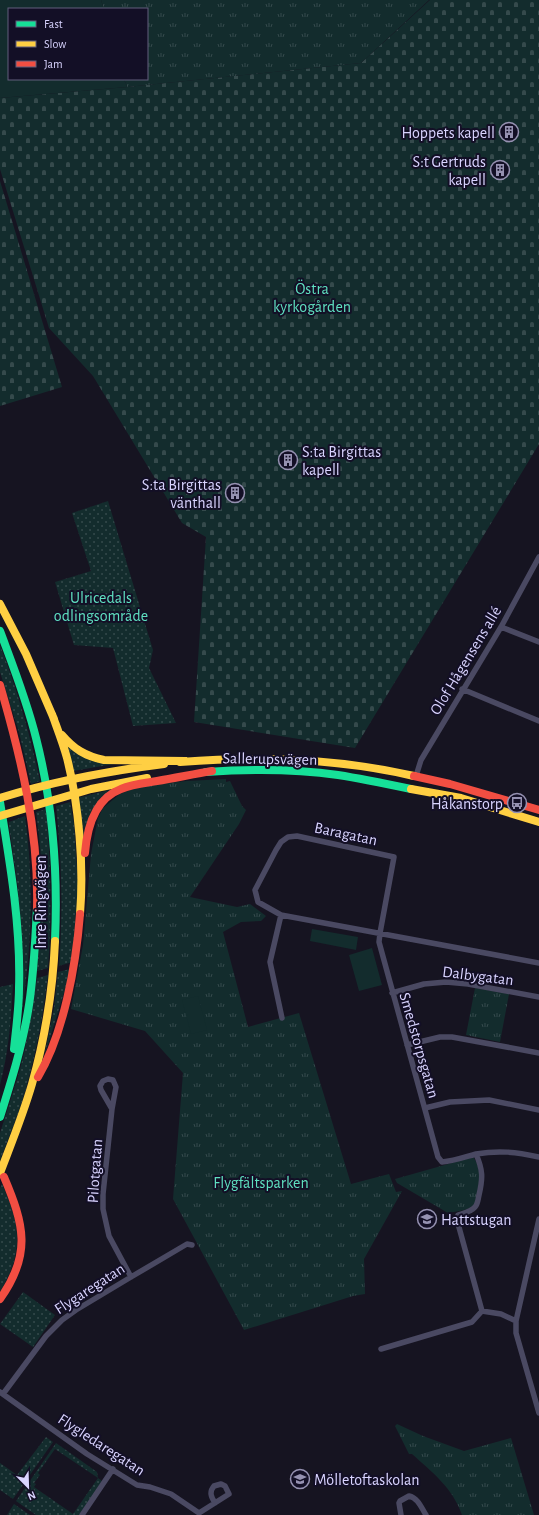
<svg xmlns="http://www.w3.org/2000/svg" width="539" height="1515" viewBox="0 0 539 1515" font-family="'Alegreya Sans',sans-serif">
  <defs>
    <pattern id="grass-dots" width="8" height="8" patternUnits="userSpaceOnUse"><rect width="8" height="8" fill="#132c2d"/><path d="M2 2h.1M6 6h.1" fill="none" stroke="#354a4c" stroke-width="1.8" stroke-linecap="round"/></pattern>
    <pattern id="cemetery-stones" width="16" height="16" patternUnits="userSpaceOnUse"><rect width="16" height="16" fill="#132c2d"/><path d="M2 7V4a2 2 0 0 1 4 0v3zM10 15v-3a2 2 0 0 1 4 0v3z" fill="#354a4c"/></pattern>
    <pattern id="park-tufts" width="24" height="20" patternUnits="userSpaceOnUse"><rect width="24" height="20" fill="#132c2d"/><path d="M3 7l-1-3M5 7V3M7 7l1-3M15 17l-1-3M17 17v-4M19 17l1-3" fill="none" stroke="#354a4c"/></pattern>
  </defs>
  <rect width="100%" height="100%" fill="#161421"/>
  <!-- grass -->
  <path fill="url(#grass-dots)" d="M108,501l45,149 -4,18 27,55 -43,3 -20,-78 -39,-3 -19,-63 36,-11 -19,-58z
    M0,645c17,44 30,89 40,136l-9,3 -12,-52 -19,-60z
    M67,746l47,18 -41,7z
    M118,788l-10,5 -26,47 -5,-42z
    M70,802l4,22 4,60 -6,78 -13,4c4,-55 3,-105 -3,-160z
    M46,809c5,53 6,105 2,159l-11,3c3,-38 5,-75 4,-112 -1,-16 -3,-31 -5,-47z
    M25,816c9,64 7,130 -3,194l-4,-122 -9,-62v-4z
    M70,969l-3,14 -23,74 10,-49 4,-36z
    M48,975c-4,34 -10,69 -19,102 -7,29 -19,57 -29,84v-28l19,-60 6,-24 12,-71z
    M13,984c-2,35 -4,66 -13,101v-98z
    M2,1184c19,42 22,67 -2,108v-104z
    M23,1292l32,23 -22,32 -33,-23z
    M46,1437l7,5 -40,57 -13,-9v-27l17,12z
    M56,1443l41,29 1,6 -43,-29 -17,24 2,2 -6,8 2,1 -2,3 39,27 25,-36 4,3 -23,34h-43l-20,-14z
    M14,1504l16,11h-23z"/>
  <!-- cemetery -->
  <path fill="url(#cemetery-stones)" d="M430,0h109v444l-184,304 -161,-26 12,-185 -24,-14 -89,-147 -44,-48 -49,-159v-71l127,-11 234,-24z
    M0,181l62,206 -62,19z"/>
  <!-- park -->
  <path fill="url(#park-tufts)" d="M101,0h328l-68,63 -234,24 -3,-8h23v-70h-43z
    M226,779v3l4,-1 12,25 4,4 -7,14 -49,73 47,10 13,-3 16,12 -5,5 -20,1 -18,10 25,95 51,-14 52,171 38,-10 7,18 6,-1 -38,68 1,35 -12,2 -109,34 -71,-131 10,-126 -38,-42 -74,-22 12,-64 8,-91 7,-36 5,-10 17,-14 13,-5 24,-5 30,-3z
    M475,988l34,6 -9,48 -34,-7z
    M473,1157c11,13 5,31 2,46 -5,8 -18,8 -27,10l-51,-30 -2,-4z
    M397,1424l26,12 41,15 47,-13 23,77h-72c-9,-27 -30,-43 -50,-61h-3l-14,-28z"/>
  <!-- pitch -->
  <path fill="#132c2d" d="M0,0h101l3,9h-95v70h115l3,8 -127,11z
    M312,929l46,8 -2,13 -46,-9z
    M372,948l10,37 -23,6 -10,-36z
    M198,996l9,34 -16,4 -9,-34z"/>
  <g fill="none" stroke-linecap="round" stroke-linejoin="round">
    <!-- street -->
    <path stroke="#4a4962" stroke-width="5.5" d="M501,627l38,15
      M462,689l77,32
      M416,776l5,-16 80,-133 38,-70
      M281,915l-11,47 12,56
      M539,963l-258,-48 -23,-13 -3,-12 21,-40 5,-8 7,-5 9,-1 97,21 -14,76 -1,9 59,215 4,5c12,-1 23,-5 34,-8 23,-4 40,-2 63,3
      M392,993l32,-9 22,-2 22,2 71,13
      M407,1045l33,-8h12l87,16
      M425,1108l25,-6 39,-2 50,10
      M112,1109l4,-22 -3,-7 -5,-1 -5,2 -3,5 1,4 11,19 -9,85v15l6,27 22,41
      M476,1154c7,16 7,24 3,41 -1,4 -1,9 -4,12 -4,5 -11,6 -17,8l-1,5 25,91
      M539,1219l-23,102v12l23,80
      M381,1349l91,-27 10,-11 19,3 15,7
      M0,1392l87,62 50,31 13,2 21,7 28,19 30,-19 -4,-8 -4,-2 -7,2c-5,6 -3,11 1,17
      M3,1394l43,-58 16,-16 14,-10 55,-33 56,-33 5,1
      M82,1515l31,-46
      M401,1515l-2,-12 1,-2 9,-5c9,2 12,11 17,19"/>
    <!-- fast -->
    <path stroke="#16e098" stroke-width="8" d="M0,631c13,35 27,70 36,107 17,66 22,135 19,203
      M206,772c43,-3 89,-3 132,3 25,4 49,9 73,14
      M0,802c10,61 21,124 19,186 0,20 -3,41 -5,61
      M0,1117c11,-35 22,-70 28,-106 6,-34 7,-69 9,-103"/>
    <!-- slow -->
    <path stroke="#ffcf43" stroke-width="8" d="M0,604l26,50 28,65
      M52,714c5,14 11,29 15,44 12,47 17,108 13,156
      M62,735c12,14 23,21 42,25l81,1
      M180,762c79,-6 156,-4 234,14
      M411,789l50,9 78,24
      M0,798c54,-17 108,-27 164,-34
      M0,816l91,-27 56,-11
      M0,1173c11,-29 23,-58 32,-89 13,-46 21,-95 23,-143"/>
    <!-- jam -->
    <path stroke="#f24e42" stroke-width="8" d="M0,685c21,72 39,147 37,223
      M414,776l36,8 89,26
      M85,853c2,-25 9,-54 36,-64 11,-5 24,-6 36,-8 18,-3 37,-7 55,-10
      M38,1077c26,-44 38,-112 42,-163
      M0,1299c32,-45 24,-75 4,-122"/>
  </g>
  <!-- icons -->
  <defs>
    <symbol id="building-ring" viewBox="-11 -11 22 22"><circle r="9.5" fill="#130f26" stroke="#9591b1" stroke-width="1.5"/><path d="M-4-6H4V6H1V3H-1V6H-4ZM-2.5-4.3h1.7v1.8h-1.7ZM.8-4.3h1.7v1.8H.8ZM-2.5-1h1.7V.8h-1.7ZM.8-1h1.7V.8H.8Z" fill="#9591b1"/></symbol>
    <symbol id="bus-ring" viewBox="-11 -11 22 22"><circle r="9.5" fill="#130f26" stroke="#9591b1" stroke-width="1.5"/><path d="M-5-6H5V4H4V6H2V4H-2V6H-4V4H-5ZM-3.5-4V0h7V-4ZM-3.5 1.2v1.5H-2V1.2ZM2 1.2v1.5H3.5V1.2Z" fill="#9591b1"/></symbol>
    <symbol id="school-ring" viewBox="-11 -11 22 22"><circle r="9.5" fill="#130f26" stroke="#9591b1" stroke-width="1.5"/><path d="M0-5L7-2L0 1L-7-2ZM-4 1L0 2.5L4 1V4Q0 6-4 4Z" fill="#9591b1"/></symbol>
  </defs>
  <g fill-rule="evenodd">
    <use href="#building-ring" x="498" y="121" width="22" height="22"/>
    <use href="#building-ring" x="489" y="159" width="22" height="22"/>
    <use href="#building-ring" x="277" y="449" width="22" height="22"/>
    <use href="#building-ring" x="224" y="482" width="22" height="22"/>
    <use href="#bus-ring" x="506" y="792" width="22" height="22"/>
    <use href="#school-ring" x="416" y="1208" width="22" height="22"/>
    <use href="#school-ring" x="289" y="1468" width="22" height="22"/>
  </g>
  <g text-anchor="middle" stroke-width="4" stroke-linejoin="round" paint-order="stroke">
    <!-- poi labels -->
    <g font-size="16" fill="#d9d4ff" stroke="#130f26" text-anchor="end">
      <text x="495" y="138">Hoppets kapell</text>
      <text x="486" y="167">S:t Gertruds<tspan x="486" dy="18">kapell</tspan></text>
      <text x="302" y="457" text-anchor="start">S:ta Birgittas<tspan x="302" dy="18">kapell</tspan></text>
      <text x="221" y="490">S:ta Birgittas<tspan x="221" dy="18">vänthall</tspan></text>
      <text x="503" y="809">Håkanstorp</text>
      <text x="441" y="1225" text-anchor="start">Hattstugan</text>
      <text x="314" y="1485" text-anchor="start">Mölletoftaskolan</text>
    </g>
    <!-- park labels -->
    <g font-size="16" fill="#5fe0c0" stroke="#130f26">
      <text x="312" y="294">Östra<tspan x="312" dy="18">kyrkogården</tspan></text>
      <text x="101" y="603">Ulricedals<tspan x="101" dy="18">odlingsområde</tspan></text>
      <text x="261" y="1188">Flygfältsparken</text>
    </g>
    <!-- street labels -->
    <g font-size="16" fill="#d9d4ff" stroke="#130f26">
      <text transform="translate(465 660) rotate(-59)" y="6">Olof Hågensens allé</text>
      <text transform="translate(270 758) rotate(1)" y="6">Sallerupsvägen</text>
      <text transform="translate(346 833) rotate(12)" y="6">Baragatan</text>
      <text transform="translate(40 902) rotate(-90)" y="6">Inre Ringvägen</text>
      <text transform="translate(478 975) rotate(7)" y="6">Dalbygatan</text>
      <text transform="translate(420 1045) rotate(74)" y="6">Smedstorpsgatan</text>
      <text transform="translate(94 1171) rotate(-86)" y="6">Pilotgatan</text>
      <text transform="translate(89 1288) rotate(-33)" y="6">Flygaregatan</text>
      <text transform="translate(102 1444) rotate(33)" y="6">Flygledaregatan</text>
    </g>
  </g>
  <!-- legend -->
  <rect x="8" y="8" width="140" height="72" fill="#130f26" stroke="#625e7d"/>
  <rect x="16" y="21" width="20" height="6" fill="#16e098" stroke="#625e7d"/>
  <text x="44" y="28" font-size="12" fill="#d9d4ff">Fast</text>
  <rect x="16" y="41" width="20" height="6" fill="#ffcf43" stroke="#625e7d"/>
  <text x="44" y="48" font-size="12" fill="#d9d4ff">Slow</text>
  <rect x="16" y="61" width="20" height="6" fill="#f24e42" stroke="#625e7d"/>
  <text x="44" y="68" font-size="12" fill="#d9d4ff">Jam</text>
  <!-- north arrow -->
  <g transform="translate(28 1487) rotate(157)" stroke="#130f26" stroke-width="3" paint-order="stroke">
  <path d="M0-3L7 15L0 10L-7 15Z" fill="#d9d4ff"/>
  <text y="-6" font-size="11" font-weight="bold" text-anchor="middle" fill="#d9d4ff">N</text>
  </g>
</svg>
